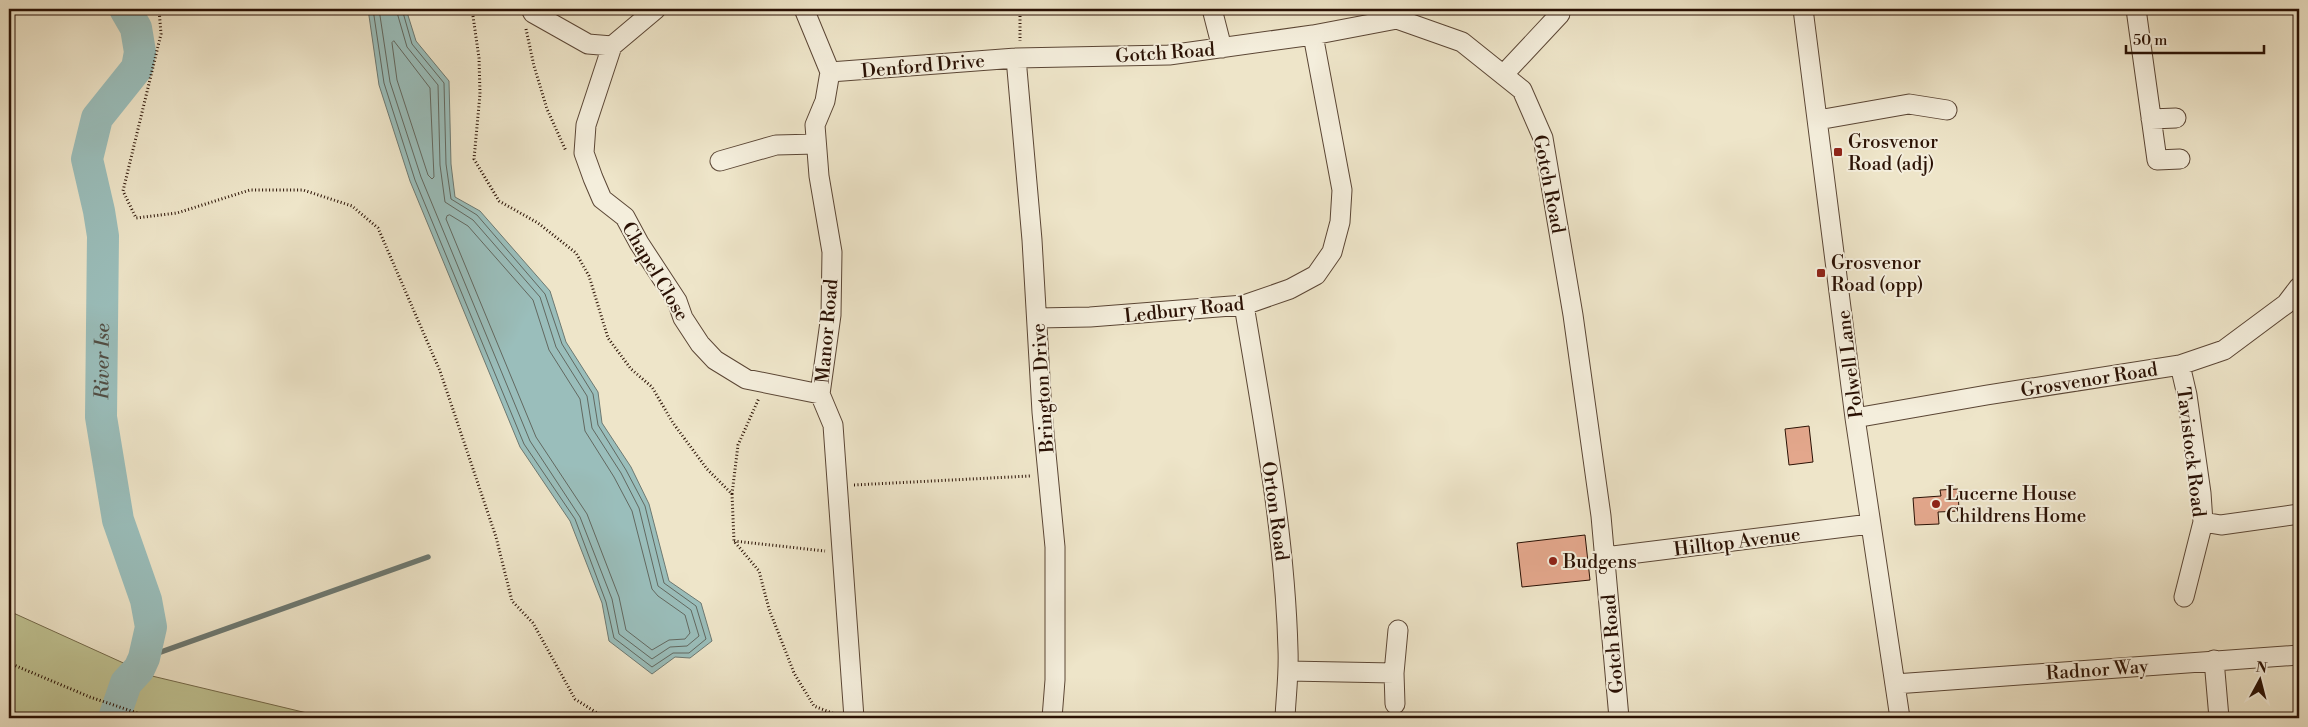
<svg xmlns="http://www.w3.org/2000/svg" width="2308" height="727" viewBox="0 0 2308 727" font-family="'Libre Bodoni',serif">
  <rect width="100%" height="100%" fill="#eee5c9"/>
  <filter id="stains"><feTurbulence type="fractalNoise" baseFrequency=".004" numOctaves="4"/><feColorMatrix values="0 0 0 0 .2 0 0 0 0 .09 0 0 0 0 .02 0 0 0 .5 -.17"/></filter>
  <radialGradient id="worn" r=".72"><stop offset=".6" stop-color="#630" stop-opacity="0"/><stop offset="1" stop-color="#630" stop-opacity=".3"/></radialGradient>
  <!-- green -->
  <path fill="#bfc292" stroke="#746a4b" d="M9,611l143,65 176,42h-300l-19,-9z"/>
  <!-- water -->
  <path fill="#9abebb" stroke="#6d7972" d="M368,9h38l10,32 33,40 2,83 4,33 25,14 70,80 16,51 32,50 4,31 29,44 18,37 20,77 32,22 11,38 -22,17 -15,-1 -23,17 -43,-33 -7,-38 -32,-82 -50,-74 -110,-266 -31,-96z"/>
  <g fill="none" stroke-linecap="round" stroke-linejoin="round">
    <!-- shore -->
    <path stroke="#626860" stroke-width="1" d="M373,9l11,74 31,97 109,264 51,75 31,83 8,36 38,29 21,-14h16l17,-14 -10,-33 -32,-23 -19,-77 -19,-36 -28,-45 -5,-31 -31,-50 -17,-50 -68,-79 -26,-16 -5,-35 -2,-81 -32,-39 -10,-35
      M379,9l11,73 31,95 109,264 50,76 32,82 7,35 33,25 18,-12 17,-1 12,-10 -8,-26 -33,-24 -19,-78 -18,-35 -29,-45 -5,-32 -31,-49 -16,-50 -67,-77 -28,-18 -5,-37 -2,-80 -31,-38 -11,-38
      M394,41l36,47 4,89 -2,2 -4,-4 -31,-95 -5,-37z
      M450,215l18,11 65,74 16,50 31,49 5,32 29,46 18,34 20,78 6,7 27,19 5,18 -5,6 -16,1 -17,10 -26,-20 -7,-33 -32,-83 -51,-77 -90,-218 1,-3z"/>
    <!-- stream -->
    <path stroke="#6d7972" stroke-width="5.5" d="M144,658l284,-101"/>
    <!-- river -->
    <path stroke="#9abebb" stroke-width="32" id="s1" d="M114,718l12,-35 13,-14 5,-11 7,-31 -5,-27 -28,-80 -17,-103 2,-181 -4,-25 -12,-52 10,-41 40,-50 3,-16 -4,-24 -11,-19"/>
  </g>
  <!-- building -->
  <path fill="#e3a78c" stroke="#2a1104" d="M1809,426l4,36 -24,3 -4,-36z
    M1958,489l1,22 -21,1 1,12 -24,1 -2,-27 28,-2 -1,-6z
    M1585,535l5,45 -68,7 -5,-44z"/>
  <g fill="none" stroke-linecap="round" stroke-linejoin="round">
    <defs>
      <path id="minor" d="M531,9l2,4 55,31 24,2
        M656,9l-44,37 -26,79 -2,28 9,25 9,21 23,18 14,26 38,58 6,17 17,26 15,16 31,19 74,15
        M804,9l26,63 -5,29 -10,24 4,51 13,76 -1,63 -11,79 13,31 21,293
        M1212,9l10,39
        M1803,9l52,409 45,300
        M2136,9l21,151 23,-1
        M1016,58l16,182 10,172 13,135v133l-3,38
        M830,72l186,-14 153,-3 144,-20 84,-16 65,23 60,48 21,48 30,177 28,201 18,202
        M1503,75l57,-61
        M2151,119l25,-1
        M1818,120l91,-16 38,6
        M720,161l56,-16 40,-1
        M1244,305c19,115 41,229 44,345 1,23 -2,46 -3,68
        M1037,318l53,-1 154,-12 46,-16 26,-14 16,-23 8,-30 2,-32 -29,-155
        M2180,365l7,30 14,98 2,29 -19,75
        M1855,418l132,-23 193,-30 44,-15 62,-46 13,-17
        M2203,522l18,3 78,-11
        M1605,557l265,-33
        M2214,660l5,58
        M1288,671l106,2 1,31
        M1394,673l4,-43
        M1895,684l404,-29"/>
    </defs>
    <!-- minor casing -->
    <use href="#minor" stroke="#5b4635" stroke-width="21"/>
    <!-- path -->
    <path stroke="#2a1104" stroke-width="3" stroke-dasharray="1 2.5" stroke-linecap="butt" d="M159,9l2,25 -38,157 13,27 41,-5 73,-23h53l49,16 26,22 62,143 56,166 16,64 21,22 42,76 30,19
      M472,9l7,49 1,36 -6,65 25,42 39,22 38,30 13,23 19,62 23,31 21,18 21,36 34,46 25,25 2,47 25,30 10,38 25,64 20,33 23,9
      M1020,9v32
      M526,29l8,37 13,43 19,42
      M854,485l176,-9
      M732,494l6,-49 21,-47
      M734,541l91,10
      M9,663l81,34 62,21"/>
    <!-- minor -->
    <use href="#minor" stroke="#f4eedc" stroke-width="19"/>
  </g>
  <!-- markers -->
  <g fill="#8f2418" stroke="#f4eedc" stroke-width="2">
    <rect x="1833" y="147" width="10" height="10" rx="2.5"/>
    <rect x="1816" y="268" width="10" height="10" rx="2.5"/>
    <circle cx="1936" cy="504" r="5"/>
    <circle cx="1553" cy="561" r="5"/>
  </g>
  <g text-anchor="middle" stroke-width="4" stroke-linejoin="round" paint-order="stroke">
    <!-- street labels -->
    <g font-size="19" fill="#2a1104" stroke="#f4eedc">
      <text transform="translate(1165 52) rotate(-4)" y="7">Gotch Road</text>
      <text transform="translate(923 65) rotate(-5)" y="7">Denford Drive</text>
      <text transform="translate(1550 184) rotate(79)" y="7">Gotch Road</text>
      <text transform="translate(656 271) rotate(59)" y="7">Chapel Close</text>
      <text transform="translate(1184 309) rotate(-6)" y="7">Ledbury Road</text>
      <text transform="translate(826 331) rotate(-85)" y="7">Manor Road</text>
      <text transform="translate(1849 364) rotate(-97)" y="7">Polwell Lane</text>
      <text transform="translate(2089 379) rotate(-9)" y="7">Grosvenor Road</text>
      <text transform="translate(1042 388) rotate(-94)" y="7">Brington Drive</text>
      <text transform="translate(2192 452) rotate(83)" y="7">Tavistock Road</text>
      <text transform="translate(1276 511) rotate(82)" y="7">Orton Road</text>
      <text transform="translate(1737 541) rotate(-7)" y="7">Hilltop Avenue</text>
      <text transform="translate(1612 644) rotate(-95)" y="7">Gotch Road</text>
      <text transform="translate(2097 669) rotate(-4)" y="7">Radnor Way</text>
    </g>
    <!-- poi labels -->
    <g font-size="19" fill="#2a1104" stroke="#f4eedc" text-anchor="start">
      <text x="1848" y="148">Grosvenor<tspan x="1848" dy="22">Road (adj)</tspan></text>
      <text x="1831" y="269">Grosvenor<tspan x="1831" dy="22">Road (opp)</tspan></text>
      <text x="1946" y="500">Lucerne House<tspan x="1946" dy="22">Childrens Home</tspan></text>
      <text x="1563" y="568">Budgens</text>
    </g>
    <!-- water labels -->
    <g font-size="20" font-style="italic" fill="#514e44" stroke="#f4eedc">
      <text dy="7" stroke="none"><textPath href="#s1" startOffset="372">River Ise</textPath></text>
    </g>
  </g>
  <!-- margin -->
  <rect width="2308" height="727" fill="none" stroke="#eee5c9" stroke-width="30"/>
  <rect x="10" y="10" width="2288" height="707" fill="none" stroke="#2a1104" stroke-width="2.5"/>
  <rect x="15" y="15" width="2278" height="697" fill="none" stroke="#2a1104"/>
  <!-- north arrow -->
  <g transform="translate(2260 680) rotate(7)" stroke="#f4eedc" stroke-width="4" paint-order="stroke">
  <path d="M0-4L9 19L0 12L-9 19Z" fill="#2a1104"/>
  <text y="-8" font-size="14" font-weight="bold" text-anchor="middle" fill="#2a1104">N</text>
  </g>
  <!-- scale -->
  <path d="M2126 45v8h138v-8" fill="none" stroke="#2a1104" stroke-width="2.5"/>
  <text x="2133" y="45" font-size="15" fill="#2a1104" stroke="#f4eedc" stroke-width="4" paint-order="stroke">50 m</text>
  <rect width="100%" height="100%" filter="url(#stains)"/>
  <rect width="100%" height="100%" fill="url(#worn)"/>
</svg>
